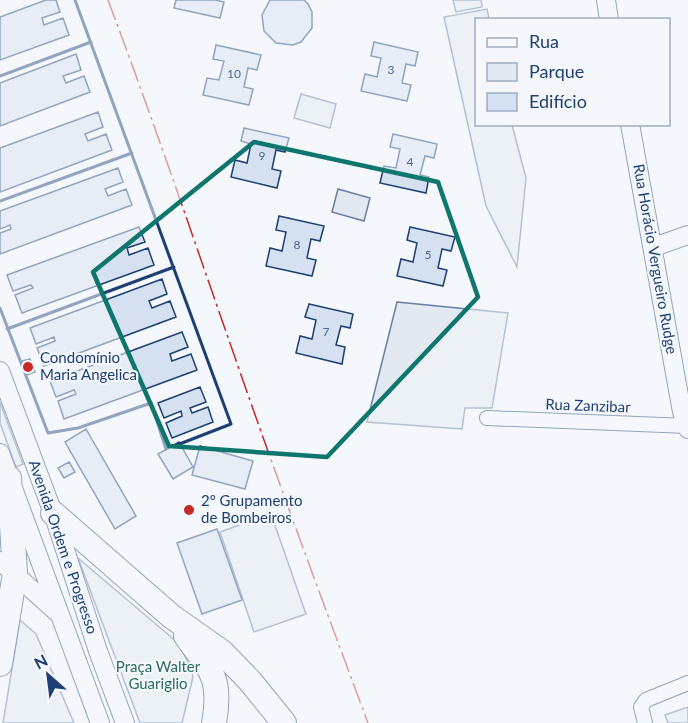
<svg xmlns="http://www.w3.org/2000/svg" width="688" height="723" viewBox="0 0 688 723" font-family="Lato,sans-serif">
  <rect width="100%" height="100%" fill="#f4f7fb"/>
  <!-- green -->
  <path fill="#e3e9f0" stroke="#687fa3" stroke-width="1.5" d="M453,0h28l1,7 -26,5z
    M487,9l2,10 -13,1v104l36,1 14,53 -9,89 -31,-61 -42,-189z
    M301,94l35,10 -6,24 -36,-10z
    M338,189l32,9 -6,23 -32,-9z
    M397,302l111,11 -16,95h-27l-3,21 -95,-7z
    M0,402l23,62 -7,3 -16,-44z
    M271,514l35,100 -52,18 -34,-100z
    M78,558l100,85 13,25 2,9 -11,46h-42z
    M20,620l16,14 38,89h-71z
    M688,707v16h-20l-3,-8z"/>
  <!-- building -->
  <path fill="#d5e0f0" stroke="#1d3f73" stroke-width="1.5" d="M46,0h10l4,12 -18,6 2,7 19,-7 6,17 -69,25v-43z
    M176,0h39l9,2 -4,16 -46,-10z
    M270,0h34l4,4 4,8v16l-11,14 -8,3 -17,-2 -12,-12 -2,-16z
    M374,42l44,10 -3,14 -9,-2 -4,19 9,2 -4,16 -46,-10 4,-17 12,3 4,-19 -10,-2z
    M216,45l45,10 -4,15 -9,-2 -4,19 9,2 -4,16 -46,-10 4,-17 12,2 5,-19 -11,-2z
    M76,54l5,16 -18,6 3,7 18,-7 6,16 -90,34v-43z
    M98,112l5,15 -18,7 3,7 18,-7 6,16 -112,42v-44z
    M244,128l45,10 -4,14 -9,-2 -4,19 9,2 -4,17 -46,-11 4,-17 12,3 4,-19 -10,-3z
    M393,134l44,10 -3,14 -9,-2 -5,19 9,2 -3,16 -46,-10 4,-17 12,2 4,-19 -10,-2z
    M118,168l5,14 -18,7 3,7 18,-7 6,16 -132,49v-21l11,-4 -1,-4 -10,4v-18z
    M279,216l45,10 -4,15 -9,-2 -4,19 9,2 -4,16 -46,-10 4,-18 12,3 4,-19 -10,-2z
    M139,227l6,15 -18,6 2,7 19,-7 6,17 -132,48 -7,-18 18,-7 -2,-3 -18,6 -6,-16z
    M410,227l45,10 -4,14 -9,-2 -4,19 9,2 -4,16 -46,-10 4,-17 12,3 4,-19 -10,-3z
    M162,279l5,15 -18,7 3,7 18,-7 6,16 -132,49 -7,-18 18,-7 -1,-4 -18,7 -6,-16z
    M309,304l44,10 -3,14 -9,-2 -5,19 9,2 -3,17 -46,-11 4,-17 12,3 4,-19 -11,-3z
    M182,332l6,15 -18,7 2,7 19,-7 6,16 -133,49 -6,-18 18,-7 -2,-4 -18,7 -6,-16z
    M30,359l5,13 -8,3 -5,-14z
    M200,387l6,15 -16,6 2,5 16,-6 5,15 -41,16 -6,-15 16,-7 -1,-5 -17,7 -6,-15z
    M86,429l50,87 -21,13 -50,-87z
    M179,442l14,25 -20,12 -15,-25z
    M200,446l53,15 -8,28 -53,-14z
    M69,462l6,10 -11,6 -6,-10z
    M217,529l25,71 -40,14 -25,-71z"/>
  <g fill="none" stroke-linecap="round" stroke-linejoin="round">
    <defs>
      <path id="street" d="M487,418l201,8
        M645,723l-4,-16 5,-7 42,-17"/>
      <path id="secondary" d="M606,0l3,20
        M630,124l52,288 6,17
        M654,247l34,-12
        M0,371l53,142 45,138 27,72
        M0,453l100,270
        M0,561l59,53"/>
      <path id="highway" d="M53,513l118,103 51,36 28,29 34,42
        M186,636c25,35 36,41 28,87
        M0,664l15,-91 -6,-95"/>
    </defs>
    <!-- street casing -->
    <use href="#street" stroke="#1d3f73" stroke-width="16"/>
    <!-- secondary casing -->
    <use href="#secondary" stroke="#1d3f73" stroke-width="20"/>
    <!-- highway casing -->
    <use href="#highway" stroke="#1d3f73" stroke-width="26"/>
    <!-- street -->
    <use href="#street" stroke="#f4f7fb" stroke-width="14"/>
    <!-- secondary -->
    <use href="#secondary" stroke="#f4f7fb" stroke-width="18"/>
    <!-- highway -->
    <use href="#highway" stroke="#f4f7fb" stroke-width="24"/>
    <!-- fence -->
    <path stroke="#1d3f73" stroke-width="1.5" stroke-dasharray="8 3" stroke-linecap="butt" d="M0,308l48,125"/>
    <!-- wall -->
    <path stroke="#1d3f73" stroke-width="3" d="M75,0l156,424 -54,21
      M0,76l91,-34
      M0,201l132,-48
      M0,308l48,125 30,-5 73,-25 15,46 2,-1
      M7,329l167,-62"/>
    <!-- power -->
    <path stroke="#c62828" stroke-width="1.5" stroke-dasharray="21 4.5 3 4.5" stroke-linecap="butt" d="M108,0c46,122 88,246 131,369 41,118 85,236 129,354"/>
  </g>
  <!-- marked area -->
  <path d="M0 0H688V723H0ZM254,142l184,40 40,115 -151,160 -158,-11 -76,-174z" fill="#f4f7fb" fill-opacity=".55" fill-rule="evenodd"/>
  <path fill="none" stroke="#0f766e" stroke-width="4.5" stroke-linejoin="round" d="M254,142l184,40 40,115 -151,160 -158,-11 -76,-174z"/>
  <!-- markers -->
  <g fill="#c62828" stroke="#f4f7fb" stroke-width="2">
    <circle cx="28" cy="367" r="6"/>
    <circle cx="189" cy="510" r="6"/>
  </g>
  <g text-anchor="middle" stroke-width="4.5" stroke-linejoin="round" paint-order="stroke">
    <!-- number labels -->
    <g font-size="12" fill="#4b6792">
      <text x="391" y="74">3</text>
      <text x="234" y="78">10</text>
      <text x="262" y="160">9</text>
      <text x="410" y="166">4</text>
      <text x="297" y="249">8</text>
      <text x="428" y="259">5</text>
      <text x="326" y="336">7</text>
    </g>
    <!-- street labels -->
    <g font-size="15" fill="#1d3f73" stroke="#f4f7fb">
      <text transform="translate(655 259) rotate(80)" y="5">Rua Horácio Vergueiro Rudge</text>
      <text transform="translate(588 406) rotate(2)" y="5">Rua Zanzibar</text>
      <text transform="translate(63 547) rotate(71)" y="5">Avenida Ordem e Progresso</text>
    </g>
    <!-- poi labels -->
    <g font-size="15" fill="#1d3f73" stroke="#f4f7fb" text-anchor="start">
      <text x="40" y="363">Condomínio<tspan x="40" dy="17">Maria Angelica</tspan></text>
      <text x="201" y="506">2º Grupamento<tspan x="201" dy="17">de Bombeiros</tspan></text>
    </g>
    <!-- park labels -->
    <g font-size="15" fill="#2c6c60" stroke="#f4f7fb">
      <text x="158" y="672">Praça Walter<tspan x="158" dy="17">Guariglio</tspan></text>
    </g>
  </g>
  <!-- legend -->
  <rect x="475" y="18" width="195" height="108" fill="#f4f7fb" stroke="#9eadc5" stroke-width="1.5"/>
  <rect x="487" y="38" width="30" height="9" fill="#f4f7fb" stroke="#9eadc5" stroke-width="1.5"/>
  <text x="529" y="48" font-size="18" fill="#1d3f73">Rua</text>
  <rect x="487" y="63" width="30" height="18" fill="#e3e9f0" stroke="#9eadc5" stroke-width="1.5"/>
  <text x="529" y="78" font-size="18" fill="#1d3f73">Parque</text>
  <rect x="487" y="93" width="30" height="18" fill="#d5e0f0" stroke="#9eadc5" stroke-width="1.5"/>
  <text x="529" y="108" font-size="18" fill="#1d3f73">Edifício</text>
  <!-- north arrow -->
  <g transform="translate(48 675) rotate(332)" stroke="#f4f7fb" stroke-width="4.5" paint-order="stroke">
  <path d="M0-4.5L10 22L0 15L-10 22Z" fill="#1d3f73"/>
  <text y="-9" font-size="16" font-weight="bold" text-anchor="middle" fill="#1d3f73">N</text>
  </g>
</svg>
